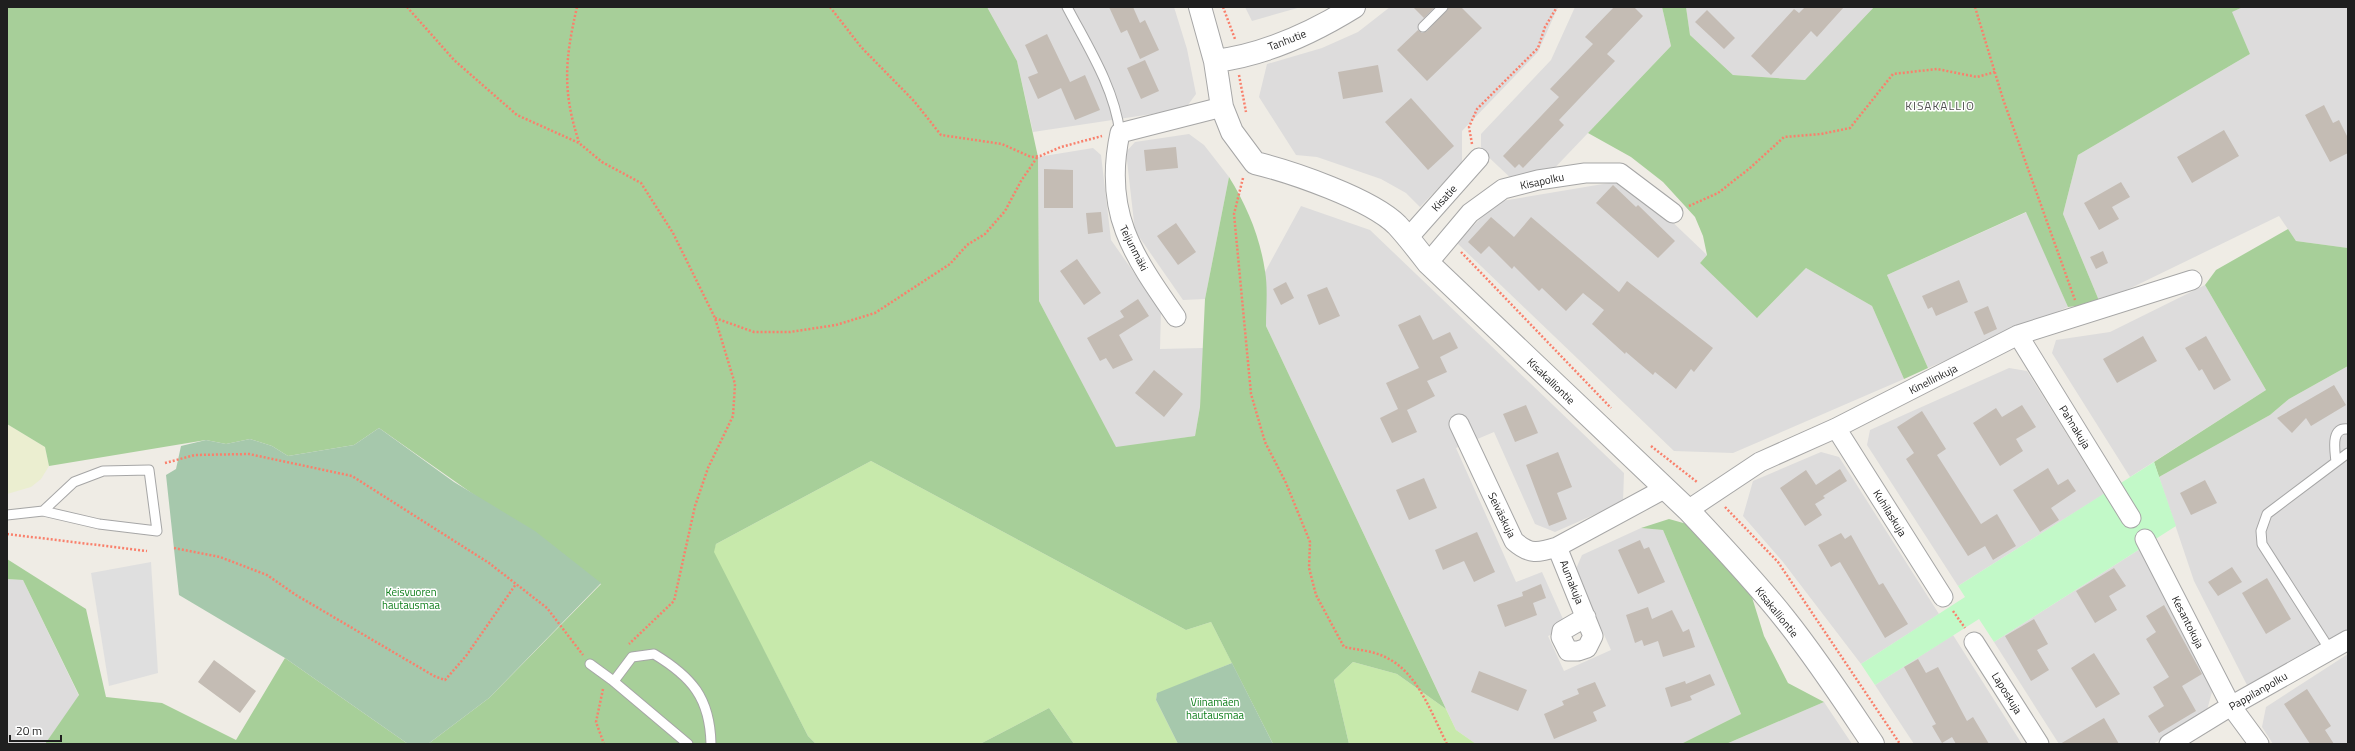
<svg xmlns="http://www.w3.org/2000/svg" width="2355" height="751" viewBox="0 0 2355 751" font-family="'Titillium Web',sans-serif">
  <rect width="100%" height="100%" fill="#efece5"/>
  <!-- residential -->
  <path fill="#dddcdc" d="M987,7h187l13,42 9,45 -11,15 -152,23 -16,-71z
    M1245,7h56l-49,14z
    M1390,7h168l-20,45 -76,79v32l-42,44 -14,-14 -25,-14 -64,-22 -21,-2 -37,-58 8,-33 55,-16 36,-16z
    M1575,7h87l9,39 -125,131 -31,5 -34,-32v-16l70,-74z
    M1686,7h188l-69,73 -72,-5 -43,-40z
    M2243,7h105v241l-52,-7 -17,-25 -179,87 -37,-89 15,-59 172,-101 -19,-42z
    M1189,134l15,11 25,32 -24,122 -22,1 -48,-69 -9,-79 9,-10z
    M1093,148l8,7 10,85 50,71 -1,38 43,-1 -3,59 -5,29 -79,12 -77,-147 -1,-144z
    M1622,174l85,81 -7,8 58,54 48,-49 66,38 32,73 -171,74 -59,-2 -217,-208 39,-41 119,-20z
    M1301,206l69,24 254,243 -1,29 -68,30 -20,-8 -41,-92 -38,16 60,134 26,-10 25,56 -19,8 16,35 47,-21 -36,-79 7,-16 59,-27 22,2 78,184 -60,30h-205l-20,-14 -190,-404 -1,-54z
    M2027,212l41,95 -140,61 -41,-93z
    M2205,285l61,105 -136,87 -78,-124 4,-13 54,-8z
    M2348,366v263l-20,14 -81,42 -53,-104 -35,-104 111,-62 19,-16z
    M2009,368l18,3 77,123 -146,92 -91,-141 3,-15z
    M1821,452l18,5 100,157 -78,50 -78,-102 -40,-46 10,-35z
    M2140,549l58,90 14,53 -5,18 -54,34h-94l-65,-102z
    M7,579l16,1 56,116 -34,48h-38z
    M1953,635l69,109h-108l-39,-59z
    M2348,654v90h-75l-11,-17 4,-20z
    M1824,702l28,42h-126z"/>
  <!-- farmland -->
  <path fill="#ebeed0" d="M7,424l38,23 4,19 -8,13 -10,8 -24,7z"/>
  <!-- grass -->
  <path fill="#c7e9ab" d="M871,461l315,169 25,-8 21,41 -75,31 -1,6 22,44h-104l-25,-36 -69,36h-164l-8,-8 -95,-184 3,-8z
    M1353,662l44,12 49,35 10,21 20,14h-127l-15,-64z"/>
  <!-- forest -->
  <path fill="#a7cf99" d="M7,7h980l30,54 21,96 1,144 77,146 79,-11 5,-29 5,-108 24,-122c18,29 31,60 36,94 3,17 1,37 1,55l180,383 -49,-35 -44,-12 -19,18 15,64h-76l-62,-122 -25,8 -315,-169 -155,83 -2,8 94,184 8,8h-388l61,-46 112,-114 -222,-156 -25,17 -66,11 -16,-10 -22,-7 -24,5 -20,-4 -157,26 -4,-19 -38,-23z
    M1662,7h24l4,28 43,40 72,5 69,-73h369l-11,5 18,42 -172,101 -15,59 37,89 -32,4 -42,-95 -139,63 41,93 -24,11 -32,-73 -66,-38 -49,50 -57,-55 7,-8 -4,-19 -8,-19 -32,-35 -32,-25 -43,-24 83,-87z
    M2288,229l8,12 52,7v118l-59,33 -19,16 -111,62 -5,-15 112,-72 -61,-105 11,-15z
    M1669,519l25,7 57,68 13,42 24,47 36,19 -98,42h-45l60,-30 -78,-184 -22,-2z
    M7,559l79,50 20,88 56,6 74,37 49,-82 123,86h-363l34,-49 -56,-115 -16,-1z
    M1049,708l25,36h-94z"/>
  <!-- cemetery -->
  <path fill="#a6c8ac" d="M379,428l75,54 81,49 66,52 -112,115 -61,46h-20l-123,-86 -106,-63 -13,-120 10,-6 5,-23 25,-6 20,4 24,-5 22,7 16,10 66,-11z
    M1232,663l41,81h-95l-22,-44 1,-7z"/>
  <!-- park -->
  <path fill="#c2f9c8" d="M2154,462l22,64 -182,116 -15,-23 -104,66 -14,-21 104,-67 -7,-11z"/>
  <!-- parking -->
  <path fill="#dfdfdf" d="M151,562l7,111 -49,13 -18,-113z"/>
  <!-- building -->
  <path fill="#c4bcb4" d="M1109,7h24l7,16 5,-3 14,30 -19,9 -13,-29 -6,3z
    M1413,7h22l-11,11z
    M1449,7h12l21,21 -55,53 -30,-31 21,-20 4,3 5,-2z
    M1614,7h20l9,9 -36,38 8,7 -56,59 5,5 -41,43 -4,-4 -4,4 -12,-12 56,-59 -9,-8 43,-45 -8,-7z
    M1805,7h39l-27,30 -6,-6 -40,44 -20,-19 43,-47 5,4z
    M1707,10l28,28 -11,11 -29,-27z
    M1047,34l23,48 15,-7 15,35 -25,10 -14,-32 -23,11 -10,-22 10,-4 -13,-28z
    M1145,60l14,31 -18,8 -14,-31z
    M1378,65l5,27 -40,7 -5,-27z
    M1411,98l43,48 -26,24 -43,-48z
    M2324,105l9,18 6,-3 9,18v15l-18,9 -25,-47z
    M2224,130l15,26 -47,27 -15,-26z
    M1176,147l2,21 -32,3 -2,-21z
    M1044,169l29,1v38h-29z
    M2121,182l9,15 -18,10 7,12 -20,11 -15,-27z
    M1613,185l23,22 2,-2 37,36 -17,17 -62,-55z
    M1101,212l2,20 -15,2 -2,-21z
    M1491,217l23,20 17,-20 88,75 8,-11 86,67 -19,24 -3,-3 -15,20 -21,-17 -2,3 -27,-23 -1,2 -33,-30 12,-14 -21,-17 -17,18 -24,-23 -3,3 -25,-25 -2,3 -23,-23 -8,8 -13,-12z
    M1176,223l20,29 -18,13 -21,-29z
    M2103,251l5,12 -12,6 -6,-12z
    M1077,259l24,34 -17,12 -24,-34z
    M1959,280l9,22 -32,14 -4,-9 -4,2 -6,-13z
    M1286,282l8,16 -13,7 -8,-16z
    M1327,287l13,29 -21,9 -12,-30z
    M1138,299l11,17 -30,19 14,25 -20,9 -7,-11 -6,3 -13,-23 37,-21 -4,-6z
    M1988,306l9,23 -13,6 -10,-23z
    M1420,315l13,25 17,-8 8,16 -18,9 7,15 -20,9 8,15 -28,14 10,22 -25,11 -12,-25 18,-9 -12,-26 33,-15 -21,-43z
    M2143,336l14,25 -40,22 -14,-24z
    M2206,336l25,44 -17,10 -12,-21 -3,2 -14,-23z
    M1154,370l29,24 -19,23 -29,-24z
    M2334,385l12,20 -35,21 -5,-8 -14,15 -15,-15z
    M1526,405l12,28 -23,9 -12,-28z
    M2022,405l14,22 -20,12 7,12 -23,15 -27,-43 23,-15 6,9z
    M1922,411l24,38 -9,6 44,69 16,-10 19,32 -23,14 -8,-14 -17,10 -62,-97 8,-6 -17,-26z
    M1558,452l14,35 -15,6 10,26 -18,7 -23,-61z
    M2048,468l10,17 10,-6 8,12 -25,17 8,12 -19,12 -27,-42z
    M1840,469l7,12 -24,15 2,2 -10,6 7,11 -17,11 -25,-38 26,-18 10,15z
    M1424,478l13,30 -28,12 -13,-30z
    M2205,480l12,23 -26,12 -11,-22z
    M1477,532l18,40 -21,10 -10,-21 -21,9 -8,-20z
    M1841,533l4,6 6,-4 28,50 4,-2 25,41 -23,14 -45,-76 -9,5 -13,-22z
    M1640,540l4,9 5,-2 16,35 -27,12 -20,-44z
    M2232,567l10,15 -24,14 -10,-14z
    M2114,568l12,18 -17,10 8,14 -22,13 -19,-32z
    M2267,578l24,41 -25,15 -24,-41z
    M1541,584l5,14 -13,5 4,12 -32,12 -8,-22 26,-9 -1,-4z
    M2164,605l38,69 -20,12 14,25 -37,22 -11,-17 16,-10 -11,-19 16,-10 -23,-38 10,-7 -10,-16z
    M1648,607l4,12 20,-9 11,22 6,-3 6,18 -32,10 -5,-16 -14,5 -2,-6 -7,3 -9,-28z
    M2034,619l14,25 -11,6 12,20 -18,11 -26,-45z
    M2094,653l26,41 -24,14 -25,-40z
    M1918,659l8,14 12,-6 29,54 6,-4 16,27h-33l-4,-7 -10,6 -10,-17 4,-2 -32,-57z
    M214,660l42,31 -16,22 -42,-31z
    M1479,671l48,19 -9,21 -47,-19z
    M1710,674l5,11 -25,11 2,4 -21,7 -6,-19 20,-7 1,3z
    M1595,682l11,24 -13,6 4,9 -43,18 -10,-25 20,-9 -2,-4 17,-7 -2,-5z
    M2307,689l24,37 -6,4 9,14h-24l-26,-40z
    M2104,718l15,26h-59z"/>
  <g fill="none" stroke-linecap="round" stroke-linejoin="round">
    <defs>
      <path id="service" d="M1067,7c21,40 47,80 53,126
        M1423,27l20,-20
        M2336,462c-1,-11 -6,-35 12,-33
        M149,470l8,61 -58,-7 -56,-13 31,-29 29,-11z
        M7,515l36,-4
        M2330,650l-68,-106 -1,-13 6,-17 81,-61
        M590,664l22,16 76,64
        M614,681l18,-24 22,-3c38,23 56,44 57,90"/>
      <path id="minor" d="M1408,238l71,-80
        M1428,263l42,-50 33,-24 35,-9 47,-7h35l53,40
        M1176,317c-44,-63 -73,-105 -56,-184l102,-26
        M2018,335l113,183
        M1459,424l55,117c16,14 24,12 43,6l107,-58
        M1836,428l107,169
        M1688,510l72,-48 76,-34 182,-93 174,-55
        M2145,539l86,167 28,38
        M1557,547l36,89 -6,12 -9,3h-10l-7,-14 1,-6 24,-14
        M1974,642l65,102
        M2169,744l62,-38 117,-66"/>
      <path id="tertiary" d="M1200,7l15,54 7,46 10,25 23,31c37,9 116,36 142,62 11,12 21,25 31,38l260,247c33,35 67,71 97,109 32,40 60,83 88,125
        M1215,61c49,-6 97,-28 139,-54"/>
    </defs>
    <!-- service casing -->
    <use href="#service" stroke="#a6a6a6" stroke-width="11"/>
    <!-- minor casing -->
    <use href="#minor" stroke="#a6a6a6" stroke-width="21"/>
    <!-- tertiary casing -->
    <use href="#tertiary" stroke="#a6a6a6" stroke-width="24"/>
    <!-- path -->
    <path stroke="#f9806c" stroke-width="2.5" stroke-dasharray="2 2" stroke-linecap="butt" d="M407,7l47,53 63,55 62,28 23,19 39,21 32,50 42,85 20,66 -2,32 -25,52 -13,38 -21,95 -45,43
      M577,7c-12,52 -15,84 2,135
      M830,7l31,40 53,54 27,34 61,9 29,13 9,-1 21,-9 41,-11
      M1223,7l12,32
      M1975,7l28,92 72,201
      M1239,75l7,37
      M1472,144l-3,-17 8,-18 61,-61 7,-21 12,-20
      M1243,178l-9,36 17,180 14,48 21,41 24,59 -1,26 7,27 28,52c15,3 31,4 45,12 30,16 43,56 58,85
      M1689,206l29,-13 32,-25 34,-31 37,-3 29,-6 43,-54 44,-5 40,8 18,-5
      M1461,252l150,156
      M715,318l39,14h36l46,-7 39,-12 75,-49 17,-19 18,-11 20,-23 16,-30 17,-25
      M1651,446l46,36
      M165,463l30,-8 54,-1 103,22 137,87 58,45 36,47
      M1725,507l53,55 122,182
      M7,534l140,17
      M174,548l46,9 47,18 29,20 138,81 11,4 21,-24 50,-72
      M1953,611l12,17
      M603,689l-7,33 8,22"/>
    <!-- service -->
    <use href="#service" stroke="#fff" stroke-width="9"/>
    <!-- minor -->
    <use href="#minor" stroke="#fff" stroke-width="19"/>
    <!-- tertiary -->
    <use href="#tertiary" stroke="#fff" stroke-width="22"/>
  </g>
  <g text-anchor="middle" stroke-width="3" stroke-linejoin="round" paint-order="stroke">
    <!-- street labels -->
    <g font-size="11" fill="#1f1f1f" stroke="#fff">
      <text transform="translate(1287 40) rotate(-21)" y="4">Tanhutie</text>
      <text transform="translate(1542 181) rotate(-12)" y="4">Kisapolku</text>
      <text transform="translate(1444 198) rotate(-48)" y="4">Kisatie</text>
      <text transform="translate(1134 248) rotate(63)" y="4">Teijunmäki</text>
      <text transform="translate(1933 379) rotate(-27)" y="4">Kinellinkuja</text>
      <text transform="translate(1551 381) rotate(44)" y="4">Kisakalliontie</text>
      <text transform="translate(2075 427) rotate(58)" y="4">Pahnakuja</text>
      <text transform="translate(1890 513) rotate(58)" y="4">Kuhilaskuja</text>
      <text transform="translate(1502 515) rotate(64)" y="4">Seiväskuja</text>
      <text transform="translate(1572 582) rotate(68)" y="4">Aumakuja</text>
      <text transform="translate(1777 612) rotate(51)" y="4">Kisakalliontie</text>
      <text transform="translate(2188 622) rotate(63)" y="4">Kesantokuja</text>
      <text transform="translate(2258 691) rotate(-30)" y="4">Pappilanpolku</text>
      <text transform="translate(2007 693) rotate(58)" y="4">Laposkuja</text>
    </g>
    <!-- park labels -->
    <g font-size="11" fill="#0c7d19" stroke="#fff">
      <text x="411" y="596">Keisvuoren<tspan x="411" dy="13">hautausmaa</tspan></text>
      <text x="1215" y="706">Viinamäen<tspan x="1215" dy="13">hautausmaa</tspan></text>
    </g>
    <!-- neighbourhood labels -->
    <g font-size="12" letter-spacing="1" fill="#525252" stroke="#fff">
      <text x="1940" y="110">KISAKALLIO</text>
    </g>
  </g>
  <!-- border -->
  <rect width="2355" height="751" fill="none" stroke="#1f1f1f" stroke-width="16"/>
  <!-- scale -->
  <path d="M10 735v6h51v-6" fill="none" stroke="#1f1f1f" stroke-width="2"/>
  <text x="16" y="735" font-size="12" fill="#1f1f1f" stroke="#ffffff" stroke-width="3" paint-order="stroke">20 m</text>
</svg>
